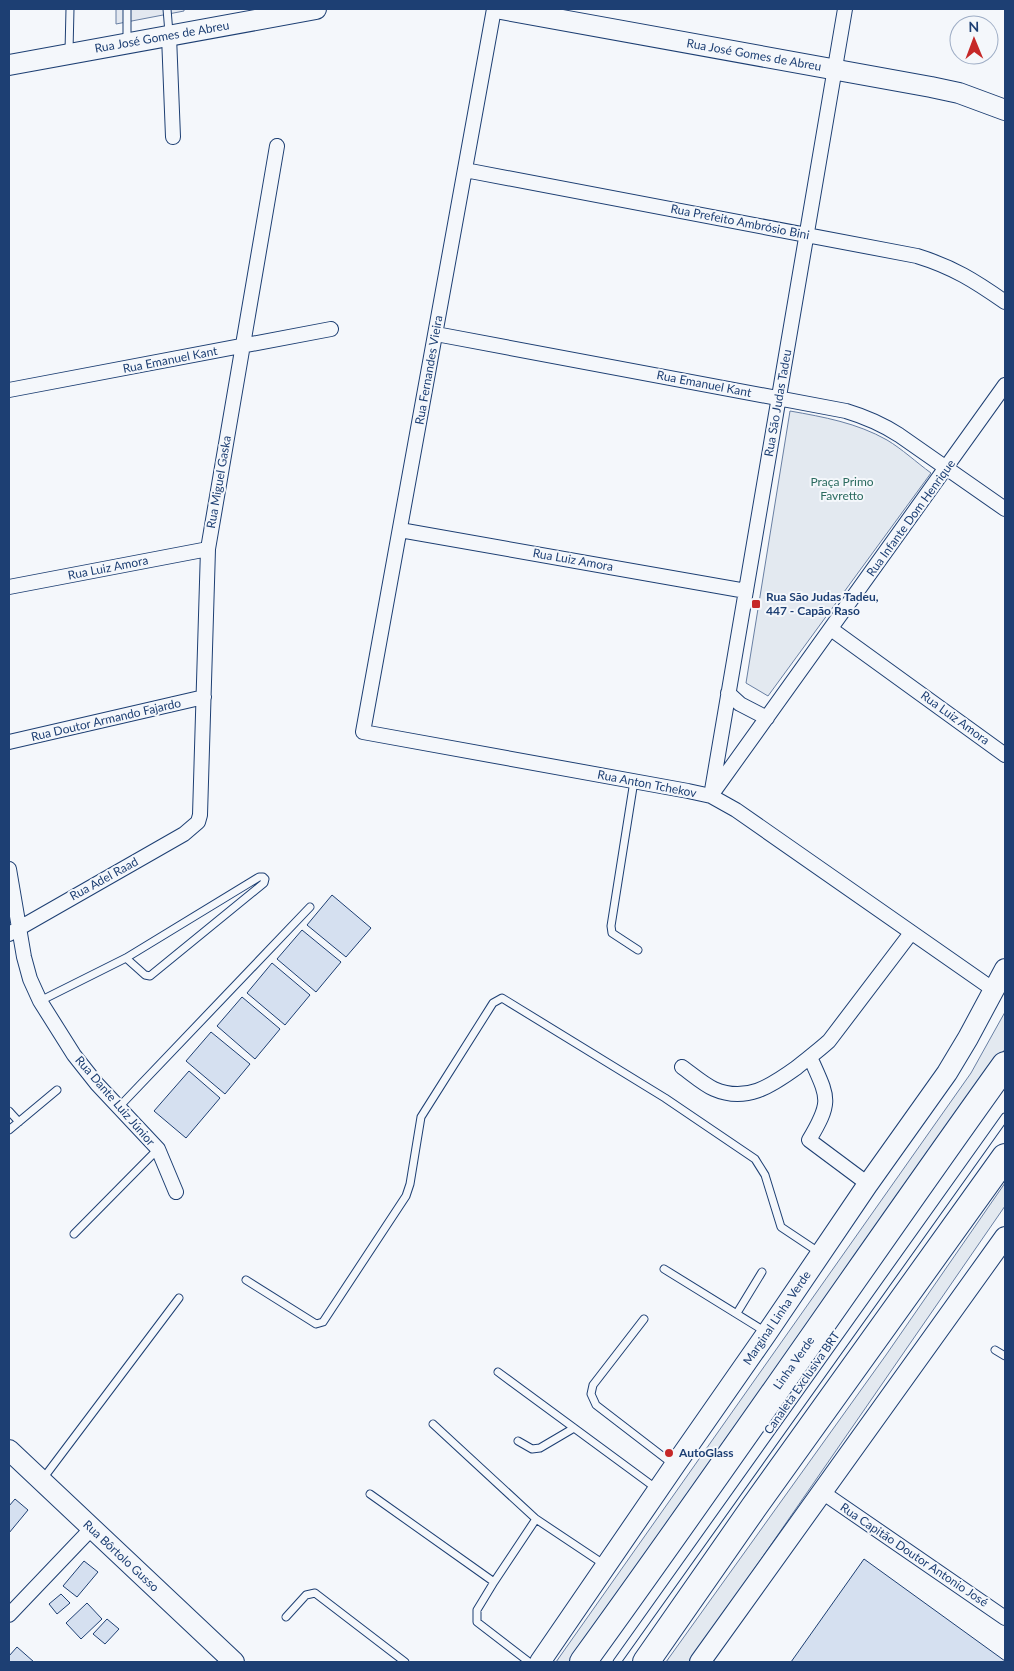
<svg xmlns="http://www.w3.org/2000/svg" width="1014" height="1671" viewBox="0 0 1014 1671" font-family="Lato,sans-serif">
  <rect width="100%" height="100%" fill="#f4f7fb"/>
  <!-- green -->
  <path fill="#e3e9f0" stroke="#687fa3" d="M790,411c34,6 67,12 97,29 15,9 29,22 44,33l-163,223 -22,-13z
    M1005,1012v37l-433,613h-16l415,-589z
    M1005,1183v23l-315,456h-24l220,-307z"/>
  <!-- parking -->
  <path fill="#e3e8f0" stroke="#687fa3" d="M116,9h68v2l-68,13z"/>
  <!-- building -->
  <path fill="#d5e0f0" stroke="#1d3f73" d="M332,895l39,33 -25,29 -39,-32z
    M302,930l39,32 -25,30 -39,-33z
    M272,963l38,32 -25,30 -38,-32z
    M242,997l38,32 -25,30 -38,-33z
    M211,1032l39,32 -25,30 -39,-33z
    M189,1071l31,27 -34,40 -32,-27z
    M15,1499l13,11 -19,23v-27z
    M864,1559l141,102v1h-214z
    M84,1561l14,11 -21,25 -14,-11z
    M61,1594l9,9 -13,11 -8,-10z
    M87,1603l15,16 -21,20 -15,-16z
    M107,1619l12,10 -14,15 -12,-10z
    M17,1647l17,15h-25v-6z"/>
  <g fill="none" stroke-linecap="round" stroke-linejoin="round">
    <defs>
      <path id="lane" d="M127,9v32
        M167,9l2,24
        M69,51l1,-42
        M634,781l-23,145 1,7 26,17
        M40,1001l86,-43 133,-81h4l2,2 -1,4 -114,93 -5,-1 -19,-17
        M118,1108l192,-201
        M9,1111l10,11
        M9,1130l48,-40
        M74,1234l84,-85
        M664,1269l102,63
        M246,1280l70,44 7,-2 83,-126 4,-12 11,-67 72,-114 9,-5 163,100 90,61 10,16 16,52 39,26
        M737,1313l25,-41
        M644,1319l-51,66 -2,9 5,11 78,60
        M995,1350l10,6
        M498,1372l159,117
        M433,1424l103,95 69,46
        M518,1441l14,8 8,-1 34,-20
        M42,1480l137,-182
        M370,1494l124,88 -17,28v12l52,40
        M494,1582l42,-63
        M286,1617l20,-22 9,-2 90,69
        M617,1662l388,-545"/>
      <path id="street" d="M494,9l-131,723 325,59 23,5 25,14 258,180
        M169,36l4,101
        M465,170l452,86c36,11 58,25 88,46
        M436,334l410,77c20,6 36,13 53,24l106,74
        M9,390l322,-61
        M400,530l346,61
        M9,587l199,-38
        M831,629l174,126
        M728,693l12,11 27,14
        M9,742l195,-45
        M712,794l293,-409
        M711,796l134,-787
        M9,869l15,88 6,22 10,22 34,54 23,29 61,65 18,43
        M9,934l175,-100 14,-12 2,-7 8,-266 69,-403
        M810,1057c18,41 23,43 -1,83l59,44
        M682,1067c10,7 21,17 32,22 32,14 57,-3 82,-21 11,-9 22,-17 33,-27l82,-108
        M822,1492l183,126
        M9,1615l83,-87"/>
      <path id="secondary" d="M501,9l430,78 28,6 46,17
        M9,65l307,-56
        M9,1450l225,212
        M540,1662l135,-197 92,-132 101,-149 79,-111 21,-35 37,-69
        M700,1662l305,-425"/>
      <path id="highway" d="M583,1662c143,-197 280,-399 422,-597
        M646,1662l108,-155 251,-350"/>
    </defs>
    <!-- lane casing -->
    <use href="#lane" stroke="#1d3f73" stroke-width="9"/>
    <!-- street casing -->
    <use href="#street" stroke="#1d3f73" stroke-width="16"/>
    <!-- secondary casing -->
    <use href="#secondary" stroke="#1d3f73" stroke-width="22"/>
    <!-- highway casing -->
    <use href="#highway" stroke="#1d3f73" stroke-width="28"/>
    <!-- lane -->
    <use href="#lane" stroke="#f4f7fb" stroke-width="7"/>
    <!-- street -->
    <use href="#street" stroke="#f4f7fb" stroke-width="14"/>
    <!-- secondary -->
    <use href="#secondary" stroke="#f4f7fb" stroke-width="20"/>
    <!-- highway -->
    <use href="#highway" stroke="#f4f7fb" stroke-width="26"/>
  </g>
  <!-- markers -->
  <g fill="#c62828" stroke="#f4f7fb" stroke-width="2">
    <rect x="751" y="599" width="10" height="10" rx="2.5"/>
    <circle cx="669" cy="1453" r="5"/>
  </g>
  <g text-anchor="middle" stroke-width="4" stroke-linejoin="round" paint-order="stroke">
    <!-- street labels -->
    <g font-size="12" fill="#1d3f73" stroke="#f4f7fb">
      <text transform="translate(162 37) rotate(-10)" y="4">Rua José Gomes de Abreu</text>
      <text transform="translate(754 55) rotate(10)" y="4">Rua José Gomes de Abreu</text>
      <text transform="translate(740 222) rotate(11)" y="4">Rua Prefeito Ambrósio Bini</text>
      <text transform="translate(170 360) rotate(-11)" y="4">Rua Emanuel Kant</text>
      <text transform="translate(429 370) rotate(-80)" y="4">Rua Fernandes Vieira</text>
      <text transform="translate(704 384) rotate(11)" y="4">Rua Emanuel Kant</text>
      <text transform="translate(778 403) rotate(-80)" y="4">Rua São Judas Tadeu</text>
      <text transform="translate(219 482) rotate(-80)" y="4">Rua Miguel Gaska</text>
      <text transform="translate(911 518) rotate(-54)" y="4">Rua Infante Dom Henrique</text>
      <text transform="translate(573 560) rotate(10)" y="4">Rua Luiz Amora</text>
      <text transform="translate(108 568) rotate(-11)" y="4">Rua Luiz Amora</text>
      <text transform="translate(955 718) rotate(36)" y="4">Rua Luiz Amora</text>
      <text transform="translate(106 720) rotate(-13)" y="4">Rua Doutor Armando Fajardo</text>
      <text transform="translate(647 784) rotate(11)" y="4">Rua Anton Tchekov</text>
      <text transform="translate(104 879) rotate(-29)" y="4">Rua Adel Raad</text>
      <text transform="translate(115 1101) rotate(49)" y="4">Rua Dante Luiz Júnior</text>
      <text transform="translate(777 1318) rotate(-56)" y="4">Marginal Linha Verde</text>
      <text transform="translate(794 1363) rotate(-55)" y="4">Linha Verde</text>
      <text transform="translate(802 1383) rotate(-55)" y="4">Canaleta Exclusiva BRT</text>
      <text transform="translate(914 1555) rotate(34)" y="4">Rua Capitão Doutor Antonio José</text>
      <text transform="translate(121 1556) rotate(43)" y="4">Rua Bôrtolo Gusso</text>
    </g>
    <!-- park labels -->
    <g font-size="12" fill="#2c6c60" stroke="#f4f7fb">
      <text x="842" y="486">Praça Primo<tspan x="842" dy="14">Favretto</tspan></text>
    </g>
    <!-- poi labels -->
    <g font-size="12" font-weight="bold" fill="#1d3f73" stroke="#f4f7fb" text-anchor="start">
      <text x="766" y="601">Rua São Judas Tadeu,<tspan x="766" dy="14">447 - Capão Raso</tspan></text>
      <text x="679" y="1457">AutoGlass</text>
    </g>
  </g>
  <!-- border -->
  <rect width="1014" height="1671" fill="none" stroke="#1d3f73" stroke-width="20"/>
  <!-- north arrow -->
  <g transform="translate(974 40) rotate(359)"><circle r="24" fill="#f4f7fb" stroke="#9eadc5"/>
  <path d="M0-4L9 19L0 12L-9 19Z" fill="#c62828"/>
  <text y="-8" font-size="14" font-weight="bold" text-anchor="middle" fill="#1d3f73">N</text>
  </g>
</svg>
